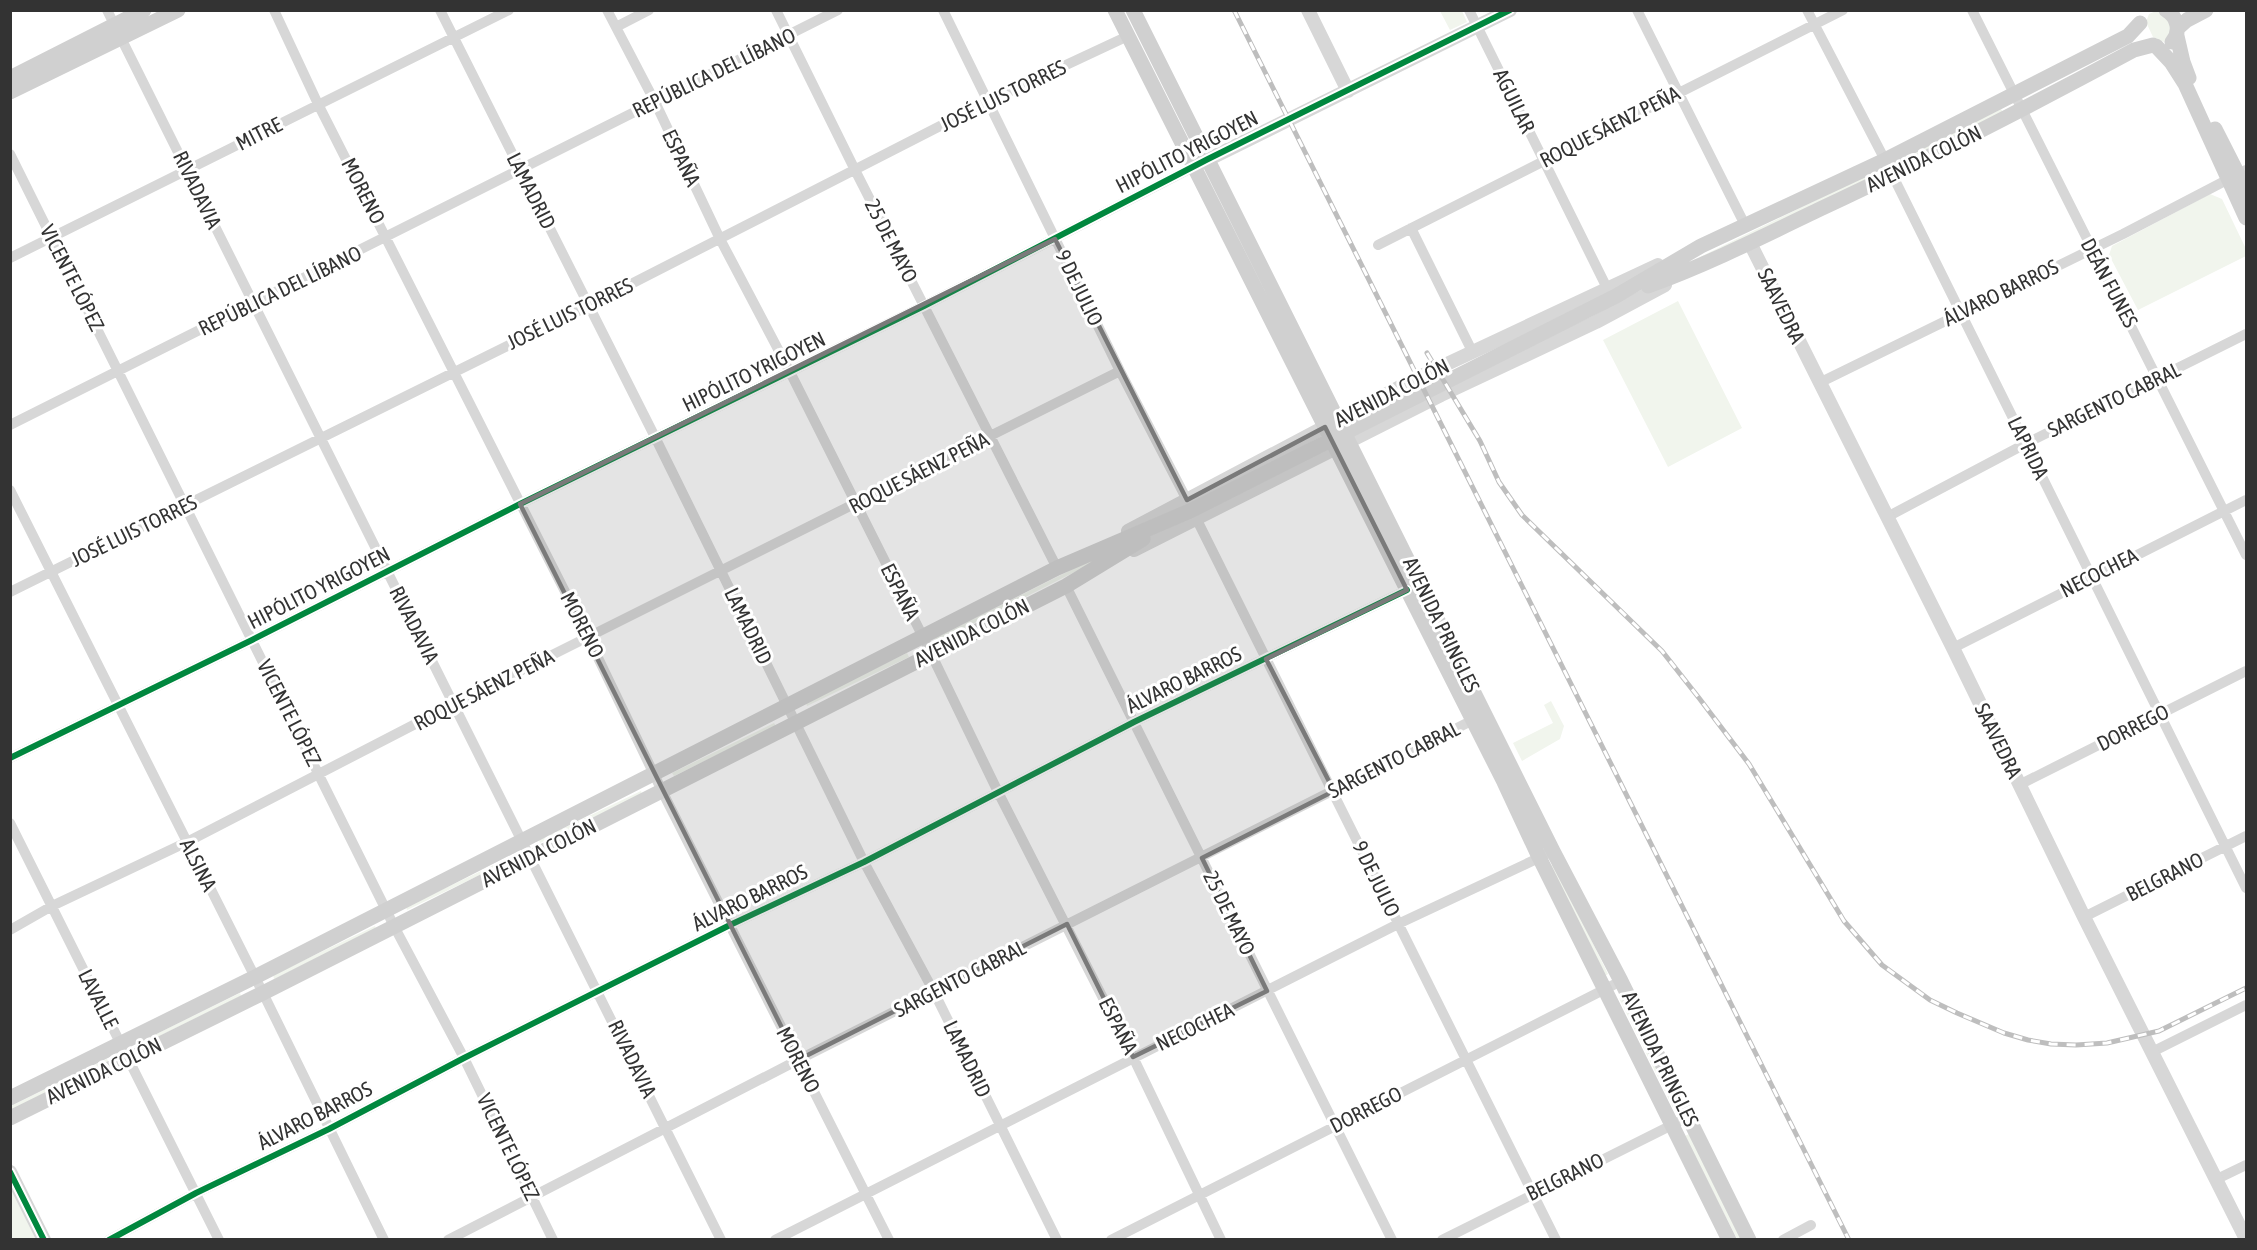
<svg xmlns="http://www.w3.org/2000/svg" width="2257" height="1250" viewBox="0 0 2257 1250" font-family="'Asap Condensed',sans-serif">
  <rect width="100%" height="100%" fill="#fff"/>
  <!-- green -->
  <path fill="#f1f5ed" d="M1440,11h22l5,11 -17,8z
    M2156,11l8,2 8,15 -4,12 -4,2 -11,-5 -7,-15 3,-8z
    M2001,109l2,3 -102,50 -2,-3z
    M1871,173l2,3 -172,85 -1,-4z
    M2210,194l12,5 24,50v7l-108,54 -29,-55 3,-9z
    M1678,301l64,127 -74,39 -65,-127z
    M1103,554l1,3 -167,85 -2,-4z
    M907,653l2,4 -102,49 -1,-3z
    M1551,701l13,25 -4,13 -38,22 -9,-18 40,-20 -9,-18z
    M774,723l2,3 -102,50 -2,-3z
    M641,791l1,3 -102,49 -1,-3z
    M508,858l1,3 -102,49 -1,-3z
    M1554,864l54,110 -3,2 -55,-110z
    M375,926l1,3 -102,50 -1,-4z
    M240,993l1,3 -102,50 -1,-3z
    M1622,997l54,110 -3,1 -54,-110z
    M107,1059l2,4 -98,47v-4z
    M1689,1134l52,105h-4l-52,-103z
    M11,1182l28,57h-28z"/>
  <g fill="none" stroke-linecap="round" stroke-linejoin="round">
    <!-- minor -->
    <path stroke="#d7d7d7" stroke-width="10" d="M107,10l614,1230
      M274,10l44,94 270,533 74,154 227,449
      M440,10l216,429 208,423 70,130 123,248
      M607,10l48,92 65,137 70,133 132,263 77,159 134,263 88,183
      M776,10l79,160 202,398
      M943,10l177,361 67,129
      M1469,10l138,278
      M1637,10l108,215
      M1807,10l78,150 361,728
      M1972,10l274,545
      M616,27l33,-17
      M10,154l384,772 70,132 89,182
      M1411,228l62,125
      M1378,245l465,-235
      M10,258l499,-248
      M1819,383l304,-149 123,-64
      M10,425l828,-415
      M10,490l253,503 121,247
      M1887,517l140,-74 219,-109
      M1196,518l360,722
      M1066,586l326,654
      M10,592l578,-286 401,-205 139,-65
      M1953,648l293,-148
      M10,758l242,-118 268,-136 404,-198 271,-140
      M2019,785l227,-114
      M10,823l209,417
      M2084,917l162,-81
      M10,930l42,-24 135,-64 267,-138 666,-333
      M2152,1052l94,-47
      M2217,1179l29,-14
      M109,1240l87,-47 133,-64 135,-71 266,-133 134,-63 270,-140 273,-132
      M448,1240l350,-180 675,-340
      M775,1240l623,-316 147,-69
      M1111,1240l510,-259
      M1442,1240l246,-123
      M1783,1240l28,-15"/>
    <!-- tertiary -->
    <path stroke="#d7d7d7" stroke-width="14" d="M1308,10l40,81
      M1195,166l315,-156
      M1750,243l203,405 131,269 162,322
      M1128,531l289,-153 241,-113
      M1134,550l307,-155 155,-73 69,-37
      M10,1172l34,68"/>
    <!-- secondary -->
    <path stroke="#d0d0d0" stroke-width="15" d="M1115,10l389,772 35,75 190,383
      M1133,10l420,841 68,130 128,259
      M2166,10c12,7 15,22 6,32
      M2178,28l9,-8 19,-10
      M2177,36l6,26 6,16
      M2156,46l15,16 14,22 61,134
      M10,78l134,-68
      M10,92l168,-82
      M2215,129l31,61
      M1648,286c58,-21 114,-49 170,-76 107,-50 212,-104 316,-160l19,-5
      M10,1098l245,-121 802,-409 135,-58 424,-214 85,-50 184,-86 243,-124 12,-13
      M10,1118l253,-125 803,-407 77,-47"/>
    <defs>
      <path id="rail" d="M1234,10l615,1230
        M1427,353l53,88 19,41 23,33 140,136 37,47 50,66 95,157 38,44 48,35 27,13 47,20 24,7 23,4 25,1 31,-2 52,-12 87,-43"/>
    </defs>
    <!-- rail casing -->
    <use href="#rail" stroke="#bebebe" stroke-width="5"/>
    <!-- rail -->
    <use href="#rail" stroke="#fff" stroke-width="3" stroke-dasharray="9" stroke-linecap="butt"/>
    <defs>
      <path id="cycleway" d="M10,758l242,-118 268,-136 404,-198 284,-147 302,-149
        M10,1172l34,68
        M109,1240l87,-47 133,-64 135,-71 266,-133 134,-63 270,-140 273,-132"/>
    </defs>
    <!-- cycleway casing -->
    <use href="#cycleway" stroke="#fff" stroke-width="10"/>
    <!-- cycleway -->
    <use href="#cycleway" stroke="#00873e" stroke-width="6"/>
  </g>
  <!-- marked area -->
  <path fill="#7a7a7a" fill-opacity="0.2" stroke="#7a7a7a" stroke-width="4.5" stroke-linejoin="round" d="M1055,239l132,261 138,-73 82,163 -141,69 68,132 -132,67 65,133 -134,66 -66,-133 -269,136 -278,-556z"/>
  <g text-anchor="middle" stroke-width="6" stroke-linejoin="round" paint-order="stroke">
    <!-- street labels -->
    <g font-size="21" fill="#333" stroke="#fff">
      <text transform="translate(714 73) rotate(-26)" y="7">REPÚBLICA DEL LÍBANO</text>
      <text transform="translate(1003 96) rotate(-26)" y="7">JOSÉ LUIS TORRES</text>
      <text transform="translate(1514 101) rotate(64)" y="7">AGUILAR</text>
      <text transform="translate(1610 127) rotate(-27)" y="7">ROQUE SÁENZ PEÑA</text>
      <text transform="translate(259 134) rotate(-27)" y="7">MITRE</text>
      <text transform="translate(1187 152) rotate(-27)" y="7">HIPÓLITO YRIGOYEN</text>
      <text transform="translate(681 158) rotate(64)" y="7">ESPAÑA</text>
      <text transform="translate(1924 159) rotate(-26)" y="7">AVENIDA COLÓN</text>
      <text transform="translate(197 190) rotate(64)" y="7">RIVADAVIA</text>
      <text transform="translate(363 191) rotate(63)" y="7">MORENO</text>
      <text transform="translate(531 191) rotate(63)" y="7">LAMADRID</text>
      <text transform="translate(891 241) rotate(63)" y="7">25 DE MAYO</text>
      <text transform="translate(72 278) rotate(63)" y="7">VICENTE LÓPEZ</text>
      <text transform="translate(2109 283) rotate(62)" y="7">DEÁN FUNES</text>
      <text transform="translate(1079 288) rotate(64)" y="7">9 DE JULIO</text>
      <text transform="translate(280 291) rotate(-26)" y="7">REPÚBLICA DEL LÍBANO</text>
      <text transform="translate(2001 293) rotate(-26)" y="7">ÁLVARO BARROS</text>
      <text transform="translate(1781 306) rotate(64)" y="7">SAAVEDRA</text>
      <text transform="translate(570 314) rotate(-26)" y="7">JOSÉ LUIS TORRES</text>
      <text transform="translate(754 372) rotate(-26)" y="7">HIPÓLITO YRIGOYEN</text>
      <text transform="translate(1392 393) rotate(-27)" y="7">AVENIDA COLÓN</text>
      <text transform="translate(2114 400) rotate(-26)" y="7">SARGENTO CABRAL</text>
      <text transform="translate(2028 448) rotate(64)" y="7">LAPRIDA</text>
      <text transform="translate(919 473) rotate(-27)" y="7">ROQUE SÁENZ PEÑA</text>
      <text transform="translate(134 531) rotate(-26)" y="7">JOSÉ LUIS TORRES</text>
      <text transform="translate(2099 573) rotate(-27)" y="7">NECOCHEA</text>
      <text transform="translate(319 588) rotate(-27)" y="7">HIPÓLITO YRIGOYEN</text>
      <text transform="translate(900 592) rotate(63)" y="7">ESPAÑA</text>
      <text transform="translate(414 625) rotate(63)" y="7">RIVADAVIA</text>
      <text transform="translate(582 625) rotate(63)" y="7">MORENO</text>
      <text transform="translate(1441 625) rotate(64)" y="7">AVENIDA PRINGLES</text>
      <text transform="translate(748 626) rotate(64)" y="7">LAMADRID</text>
      <text transform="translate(972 633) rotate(-27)" y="7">AVENIDA COLÓN</text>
      <text transform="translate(1184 680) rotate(-26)" y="7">ÁLVARO BARROS</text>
      <text transform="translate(484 690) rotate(-27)" y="7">ROQUE SÁENZ PEÑA</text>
      <text transform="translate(289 713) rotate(63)" y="7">VICENTE LÓPEZ</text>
      <text transform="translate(2133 728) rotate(-27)" y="7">DORREGO</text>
      <text transform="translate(1998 741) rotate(64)" y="7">SAAVEDRA</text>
      <text transform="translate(1394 760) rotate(-27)" y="7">SARGENTO CABRAL</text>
      <text transform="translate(539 853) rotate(-27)" y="7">AVENIDA COLÓN</text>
      <text transform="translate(198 865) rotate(63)" y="7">ALSINA</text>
      <text transform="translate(2165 877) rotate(-27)" y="7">BELGRANO</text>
      <text transform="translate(1376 879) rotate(64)" y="7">9 DE JULIO</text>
      <text transform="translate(750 898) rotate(-26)" y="7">ÁLVARO BARROS</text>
      <text transform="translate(1229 913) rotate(64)" y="7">25 DE MAYO</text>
      <text transform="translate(960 979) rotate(-27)" y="7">SARGENTO CABRAL</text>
      <text transform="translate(98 999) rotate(63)" y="7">LAVALLE</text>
      <text transform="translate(1118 1026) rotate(63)" y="7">ESPAÑA</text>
      <text transform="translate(1195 1027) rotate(-26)" y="7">NECOCHEA</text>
      <text transform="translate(632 1059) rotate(64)" y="7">RIVADAVIA</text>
      <text transform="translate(967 1059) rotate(64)" y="7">LAMADRID</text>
      <text transform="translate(1660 1059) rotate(64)" y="7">AVENIDA PRINGLES</text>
      <text transform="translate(798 1060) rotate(63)" y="7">MORENO</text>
      <text transform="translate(104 1071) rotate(-26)" y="7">AVENIDA COLÓN</text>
      <text transform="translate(1366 1110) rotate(-27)" y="7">DORREGO</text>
      <text transform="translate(315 1116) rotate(-27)" y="7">ÁLVARO BARROS</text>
      <text transform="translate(508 1147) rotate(64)" y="7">VICENTE LÓPEZ</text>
      <text transform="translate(1565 1177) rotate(-26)" y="7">BELGRANO</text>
    </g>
  </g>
  <!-- border -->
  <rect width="2257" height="1250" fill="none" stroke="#333333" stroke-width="24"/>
</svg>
